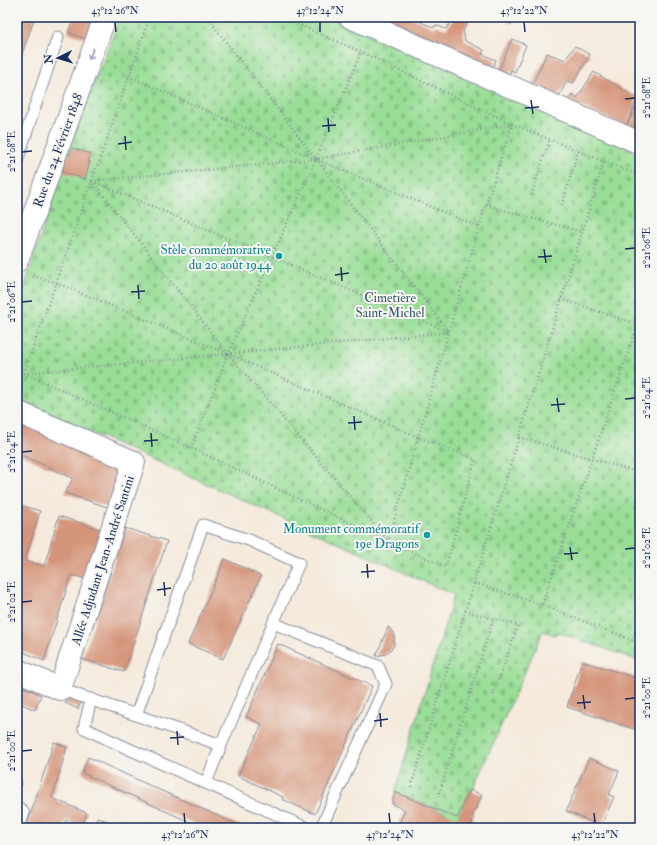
<svg xmlns="http://www.w3.org/2000/svg" width="657" height="845" viewBox="0 0 657 845" font-family="'IM FELL Double Pica',serif">
  <defs>
    <pattern id="cemetery-stones" width="16" height="16" patternUnits="userSpaceOnUse"><rect width="16" height="16" fill="#99de96"/><path d="M2 7V4a2 2 0 0 1 4 0v3zM10 15v-3a2 2 0 0 1 4 0v3z" fill="#83bf84"/></pattern>
  </defs>
  <rect width="100%" height="100%" fill="#f6f6f2"/>
  <filter id="ink" filterUnits="userSpaceOnUse"><feTurbulence type="fractalNoise" baseFrequency=".025" numOctaves="2"/><feDisplacementMap in="SourceGraphic" scale="8" xChannelSelector="R" yChannelSelector="G"/><feConvolveMatrix kernelMatrix="1 2 1 2 8 2 1 2 1" color-interpolation-filters="sRGB"/></filter>
  <filter id="wash" filterUnits="userSpaceOnUse"><feTurbulence type="fractalNoise" baseFrequency=".012" numOctaves="4" result="noise"/><feDisplacementMap in="SourceGraphic" scale="16" xChannelSelector="R" yChannelSelector="G"/><feGaussianBlur stdDeviation="0.9" result="paint"/><feColorMatrix in="noise" values="0 0 0 0 0 0 0 0 0 0 0 0 0 0 0 0 0 1.4 0 .05"/><feComposite in="paint" operator="in"/></filter>
  <g filter="url(#wash)">
    <rect width="100%" height="100%" fill="#f5eadb"/>
    <!-- cemetery -->
    <path fill="url(#cemetery-stones)" stroke="#5a867a" d="M120,17h211l309,136v508l-83,-29 -2,3 -12,-4 -71,160 -2,-1 -13,28 -62,-26 59,-197 -437,-196v-88l50,-157z"/>
    <g id="blocks">
      <!-- building -->
      <path fill="#d5957a" d="M17,17h18l-18,51z
        M74,17h23l-9,23 -20,-8z
        M379,17h32l23,11 1,-3 11,4 9,-12h8l6,3 -6,11 2,10 19,9 -2,4 14,6 -3,7z
        M503,17h14l-6,7z
        M512,39l14,6 -11,27 -4,-2 -2,4 -10,-4z
        M575,46l15,9 -17,28 -6,-2 -8,15 -27,-11 15,-32 18,7z
        M594,72l43,26 -10,26 13,-26v34l-72,-31 4,-7 5,4z
        M72,148l19,6 -3,7 2,1 -5,17 -23,-7 5,-18 3,1z
        M17,421l106,47 -13,40 -45,-15 8,-15 -56,-25z
        M17,504l23,7 -15,50 19,5 15,-50 44,14 -16,49 -16,-4 -27,86 -27,-12z
        M125,528l42,13 -43,131 -42,-13z
        M225,559l36,17 -38,83 -35,-15z
        M388,627l6,7v12l-8,8 -10,2z
        M278,644l94,42 -57,128 -33,-15 1,-2 -45,-21 24,-52 -16,-7z
        M582,661l58,18v52l-73,-24z
        M17,684l24,11 -6,15 -18,-8z
        M68,696l13,6 -3,7 -13,-6z
        M54,742l13,5 -15,51 35,15 -6,15h-9l1,-5 -7,-3 -3,8h-37z
        M88,757l65,30 92,41h-42l-121,-55z
        M589,758l30,13 -10,24 5,2 -13,29 -35,-15z
        M17,780l5,2 -5,11z
        M470,790l12,5 -10,21 2,2 -5,10h-72l8,-18 -13,-6 3,-12 62,26z
        M97,817l17,7 8,4h-29z"/>
    </g>
  </g>
  <g filter="url(#ink)">
    <use href="#blocks" fill-opacity="0" stroke="#888c9c" stroke-width="1"/>
    <g fill="none" stroke-linecap="round" stroke-linejoin="round">
      <defs>
        <path id="service" d="M17,161l41,-124
          M273,623l105,43 8,18 -65,144
          M60,689l76,26 67,-190 46,15 50,23 -78,182 -85,-30
          M91,699l-7,29 45,21 178,79
          M206,783l15,-38"/>
        <path id="minor" d="M350,17l290,126
          M17,261l88,-244
          M17,412l117,50 -74,227 -43,-19
          M17,816l1,-2"/>
      </defs>
      <!-- service casing -->
      <use href="#service" stroke="#888c9c" stroke-width="13"/>
      <!-- minor casing -->
      <use href="#minor" stroke="#888c9c" stroke-width="24"/>
      <!-- path -->
      <path stroke="#888c9c" stroke-width="2.5" stroke-dasharray="1 3" stroke-linecap="butt" d="M128,76l188,83 163,68
        M92,181l357,151
        M531,195l19,-56
        M486,205l96,27
        M562,205l16,-54
        M33,276l24,7 171,71 190,83 57,22 -29,108 -58,-26 -160,-187 -136,-173 224,-22 196,-35 128,52
        M561,299l79,26
        M24,373l167,75 197,93 91,-314 33,-103 -151,-72 -80,-35
        M24,373l204,-19 221,-22 -242,-315
        M24,373l126,-356
        M519,437l121,36
        M191,448l37,-94 88,-195 45,-107
        M475,583l67,22 98,-287
        M542,605l90,35 8,-19
        M465,611l53,14 -25,71
        M411,787l193,-626
        M438,797l55,-178"/>
      <!-- service -->
      <use href="#service" stroke="#fff" stroke-width="11"/>
      <!-- minor -->
      <use href="#minor" stroke="#fff" stroke-width="22"/>
    </g>
    <!-- one-way arrows -->
    <defs><path id="oneway-shaft" d="M-6 0H5M1.5-3L5.5 0L1.5 3" fill="none" stroke-width="1.6" stroke-linecap="round" stroke-linejoin="round"/></defs>
    <use stroke="#8d97ae" href="#oneway-shaft" transform="translate(91 54) rotate(110)"/>
  </g>
  <!-- ticks -->
  <path fill="none" stroke="#1b2f5e" stroke-width="1.5" d="M115,22l1,10M320,22v10M524,22l1,10M625,99l10,-1M531,100l2,14M525,108l14,-1M328,118l1,14M322,126l14,-1M125,136l1,14M118,144l14,-2M22,152l10,-1M544,249l2,14M625,249l10,-1M538,257l14,-1M341,267l1,14M335,275l14,-2M138,285l1,14M131,292l14,-1M22,302l10,-1M557,398l2,14M625,399l10,-1M551,405l14,-1M354,416l1,14M348,423l14,-1M151,433l1,14M144,441l14,-1M22,452l10,-1M570,547l2,13M625,549l10,-1M564,554l14,-1M367,564l1,14M361,572l14,-1M164,582l1,14M157,590l14,-2M22,602l10,-1M583,695l2,14M625,699l10,-1M577,703l14,-1M380,713l1,14M374,721l14,-2M177,731l1,14M170,738l14,-1M22,751l10,-1M184,813l1,10M389,813l1,10M594,813l1,10"/>
  <!-- markers -->
  <g fill="#0f9aa8" stroke="#f6f6f2" stroke-width="1.5">
    <circle cx="279" cy="256" r="4"/>
    <circle cx="427" cy="535" r="4"/>
  </g>
  <g text-anchor="middle" stroke-width="4" stroke-linejoin="round" paint-order="stroke">
    <!-- street labels -->
    <g font-size="13" fill="#1b2f5e" stroke="#f6f6f2">
      <text transform="translate(57 150) rotate(-70)" y="5">Rue du 24 Février 1848</text>
      <text transform="translate(102 560) rotate(-72)" y="5">Allée Adjudant Jean-André Santini</text>
    </g>
    <!-- culture labels -->
    <g font-size="13" fill="#0d838f" stroke="#f6f6f2" text-anchor="end">
      <text x="271" y="254">Stèle commémorative<tspan x="271" dy="15">du 20 août 1944</tspan></text>
      <text x="419" y="533">Monument commémoratif<tspan x="419" dy="15">19e Dragons</tspan></text>
    </g>
    <!-- park labels -->
    <g font-size="13" fill="#3a5b6c" stroke="#f6f6f2">
      <text x="390" y="302">Cimetière<tspan x="390" dy="15">Saint-Michel</tspan></text>
    </g>
  </g>
  <!-- margin -->
  <rect width="657" height="845" fill="none" stroke="#f6f6f2" stroke-width="44"/>
  <!-- north arrow -->
  <g transform="translate(58 58) rotate(265)" stroke="#f6f6f2" stroke-width="3" paint-order="stroke">
  <path d="M0-3L7 15L0 10L-7 15Z" fill="#1b2f5e"/>
  <text y="-6" font-size="11" font-weight="bold" text-anchor="middle" fill="#1b2f5e">N</text>
  </g>
  <rect x="22" y="22" width="613" height="801" fill="none" stroke="#1b2f5e" stroke-width="1.5"/>
  <g font-size="10" text-anchor="middle" fill="#1b2f5e">
    <text x="115" y="14">43°12'26"N</text>
    <text x="320" y="14">43°12'24"N</text>
    <text x="524" y="14">43°12'22"N</text>
    <text transform="translate(646 98) rotate(-90)" y="4">2°21'08"E</text>
    <text transform="translate(11 152) rotate(-90)" y="4">2°21'08"E</text>
    <text transform="translate(646 248) rotate(-90)" y="4">2°21'06"E</text>
    <text transform="translate(11 302) rotate(-90)" y="4">2°21'06"E</text>
    <text transform="translate(646 398) rotate(-90)" y="4">2°21'04"E</text>
    <text transform="translate(11 452) rotate(-90)" y="4">2°21'04"E</text>
    <text transform="translate(646 548) rotate(-90)" y="4">2°21'02"E</text>
    <text transform="translate(11 602) rotate(-90)" y="4">2°21'02"E</text>
    <text transform="translate(646 698) rotate(-90)" y="4">2°21'00"E</text>
    <text transform="translate(11 751) rotate(-90)" y="4">2°21'00"E</text>
    <text x="185" y="838">43°12'26"N</text>
    <text x="390" y="838">43°12'24"N</text>
    <text x="595" y="838">43°12'22"N</text>
  </g>
</svg>
